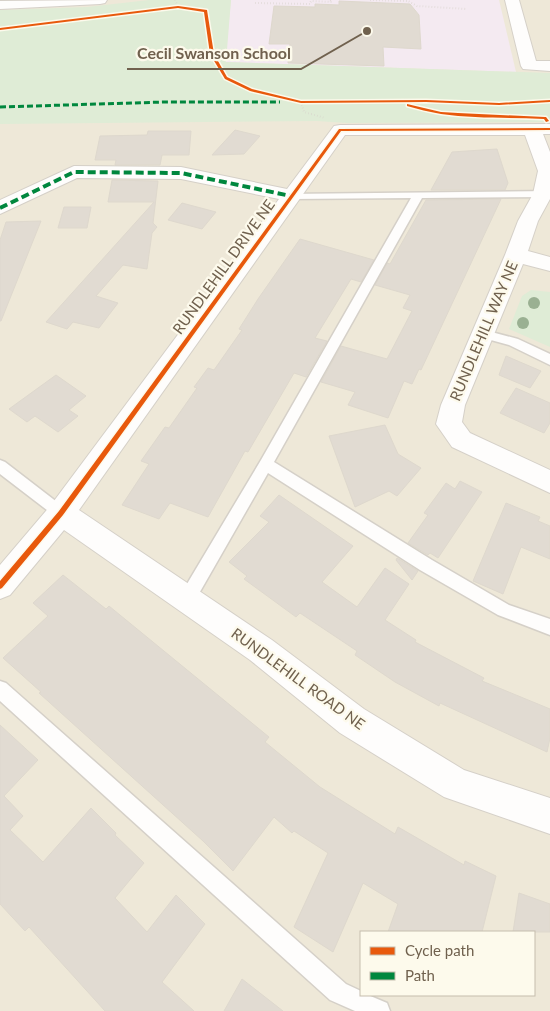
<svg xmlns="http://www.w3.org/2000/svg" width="550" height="1011" viewBox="0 0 550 1011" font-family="Lato,sans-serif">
  <rect width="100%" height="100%" fill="#f6f3ea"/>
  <!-- residential -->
  <path fill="#eee8d8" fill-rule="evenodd" d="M0,0h550v1011h-550zM361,932h173v63h-173z"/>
  <!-- education -->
  <path fill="#f4eaf1" d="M231,0h268l17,72 -291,-10z"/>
  <!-- green -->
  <path fill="#dfecd6" d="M149,0h82l-5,62 324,11v49l-203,1 -30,-2 -317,3v-114l87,-3z
    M531,290l19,2v55l-41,-18 13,-33z"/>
  <!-- building -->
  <path fill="#e1dbd2" stroke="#ded8cd" d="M339,1l71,3 9,11 2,34 -38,-2 1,19 -96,-3 2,-19h-21l5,-38 41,1v-3l24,1z
    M235,130l25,6 -16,18 -32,1z
    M148,131h43l-2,24h-27l-2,10h-45l1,-5h-21l5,-24 47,-1z
    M497,149l11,34 -3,7h-74l21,-38z
    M112,180l46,1 -5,42 4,4 -5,6 -5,36 -24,-4 -27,31 22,7 -19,25 -26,-6 -6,7 -21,-7 108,-120h-46z
    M501,199l-80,171 -2,-1 -7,15 -8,-3 -16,37 -40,-13 7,-13 -34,-10 20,-36 46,13 25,-48 -9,-3 7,-13 -35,-10 12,-22 3,1 36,-64z
    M182,203l34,9 -14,17 -34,-9z
    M64,207h27l-4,21h-29z
    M41,221l-40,100h-1v-81l6,-18z
    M300,239l74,21 -13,22 -10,-3 -36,59 12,3 -21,36 -12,-4 -46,79 -3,-1 -37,66 -38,-14 -11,16 -37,-14 27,-41 -8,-3 24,-34 4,1 28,-40 -3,-1 14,-19 6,2 28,-40 -3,-1 19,-30z
    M506,356l35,15 -11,17 -31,-13z
    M56,375l30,21 -17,14 9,6 -20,16 -23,-16 -8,6 -18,-13z
    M516,388l34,15v20l-6,10 -44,-20z
    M385,425l13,29 23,14 -24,28 -8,-5 -34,16 -26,-71z
    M460,481l22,11 -44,66 -8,-5 -2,2 -20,-12 20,-28 -4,-2 22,-30 9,6z
    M279,495l74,51 -31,36 35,25 28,-39 24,16 -24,36 31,20 -1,2 69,36 -2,3 68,28v29l-3,14 -107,-49 -1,3 -44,-24 -40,-27 2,-4 -57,-38 -4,4 -52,-38 3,-3 -18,-14 40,-40 -9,-6z
    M506,503l34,14 -2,4 12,5v33l-29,-12 -18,47 -30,-13z
    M397,558l21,13 -6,9 -16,-20z
    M63,575l43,34 3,-3 160,131 -4,5 55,45 75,47 3,-7 66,38 1,-4 31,15 -14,56h-94l10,-28 -35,-21 -30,69 -39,-25 34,-74 -34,-22 -2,2 -18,-16 -41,54 -30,-30 -164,-148 2,-1 -38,-34 45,-42 -15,-13z
    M0,725l38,35 -34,36 19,20 -13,14 33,32 48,-54 25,25 -1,2 29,28 -29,35 32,34 29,-37 29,29 -43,58 32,29h-89l-76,-84 -4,4 -25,-27z
    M519,893l31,11v28h-37z
    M242,979l41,32h-59z"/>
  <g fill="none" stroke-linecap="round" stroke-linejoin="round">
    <defs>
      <path id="lane" d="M550,191v6l-128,1 -148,264 158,98 77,45 41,14v16l-52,-20 -78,-45 -152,-97 -75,131 -6,2 -6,-2 -2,-5 2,-5 80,-134 150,-262 -120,1 -5,-3 1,-2z
        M484,330l34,9 32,15v11l-41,-20 -29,-8 -2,-3 2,-3z
        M0,460l5,2 61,47 3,4 -3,4 -5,2 -5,-2 -56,-43z
        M0,681l6,2 340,301 15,7v4h7l19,8 3,8h-35l-25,-11 -330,-299z"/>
      <path id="street" d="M107,0l-2,3 -5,1 -100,5v-8z
        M505,0h14l17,61h14v10l-27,-2 -2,-3z
        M550,124v10h-7l7,18v47l-12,22 -10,30 22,6v14l-27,-7 -58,141 -3,17 8,11 80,37v23l-98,-46 -16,-23 5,-19 64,-150 13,-34 15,-27 5,-23 -13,-36h-180l-266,375 193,130 92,69 100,61 86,28v36l-106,-37 -104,-64 -90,-73 -186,-130 -54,65 -10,4v-34l51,-60 228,-306 -98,-20 -104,-1 -77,36v-14l74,-34 107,1 106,22 47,-63 6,-1z"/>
    </defs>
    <!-- lane casing -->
    <use href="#lane" stroke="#d5d0c8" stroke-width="3"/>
    <!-- street casing -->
    <use href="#street" stroke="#d5d0c8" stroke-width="2"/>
    <!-- path -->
    <path stroke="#d7d2cb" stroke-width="2" stroke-dasharray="0.5 2.5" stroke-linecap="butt" d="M175,0l3,7
      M370,0l38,1 9,5 50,3
      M255,3l55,1 1,-3 21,1 -2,-2
      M301,102l3,10 21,6"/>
    <!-- lane -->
    <use href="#lane" fill="#fefdfc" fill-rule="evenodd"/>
    <!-- street -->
    <use href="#street" fill="#fefdfc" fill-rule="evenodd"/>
    <!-- quiet-far1 -->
    <path stroke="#00873e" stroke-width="3" stroke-dasharray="6 3" stroke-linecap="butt" d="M0,107l165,-5h115"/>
    <!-- quiet -->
    <path stroke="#00873e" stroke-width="4" stroke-dasharray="8 4" stroke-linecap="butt" d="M0,208l74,-36 107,1 110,23"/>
    <defs>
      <path id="cycleway" d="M178,6l29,4 7,44 13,23 25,12 49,12 125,-1 73,3 51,-3v2l-51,3 -73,-3 -125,1 -51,-12 -25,-12 -15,-25 -6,-42 -26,-4 -178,22v-2z
        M407,104l34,8 17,1 87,4h1l3,4 -3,1 -2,-3c-34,-2 -69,0 -103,-5 -12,-2 -23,-5 -34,-8z
        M550,128v2l-209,1 -278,384 -61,73 -2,1v-8l59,-70 280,-382z"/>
    </defs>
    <!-- cycleway casing -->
    <use href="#cycleway" stroke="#fdfaec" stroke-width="3"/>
    <!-- cycleway -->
    <use href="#cycleway" fill="#e8590c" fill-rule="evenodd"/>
  </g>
  <!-- trees -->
  <g fill="#9ab092">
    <circle cx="534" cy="303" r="6"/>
    <circle cx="523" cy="323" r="6"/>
  </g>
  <g text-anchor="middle" stroke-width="4.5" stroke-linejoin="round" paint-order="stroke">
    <!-- street labels -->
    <g font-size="15" fill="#70614e" stroke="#fdfaec">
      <text transform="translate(224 267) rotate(-54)" y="5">RUNDLEHILL DRIVE NE</text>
      <text transform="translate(484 331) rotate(-67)" y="5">RUNDLEHILL WAY NE</text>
      <text transform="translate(298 679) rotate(36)" y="5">RUNDLEHILL ROAD NE</text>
    </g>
  </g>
  <!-- callouts -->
  <path fill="none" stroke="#70614e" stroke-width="2" d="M367 31L301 69H127"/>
  <circle fill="#70614e" stroke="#fdfaec" stroke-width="2" cx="367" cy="31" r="5"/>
  <g font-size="16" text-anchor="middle" font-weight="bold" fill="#70614e" stroke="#fdfaec" stroke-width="4.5" stroke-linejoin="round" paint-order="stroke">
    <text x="214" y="59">Cecil Swanson School</text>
  </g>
  <!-- legend -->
  <rect x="360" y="931" width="175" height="65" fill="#fdfaec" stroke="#c5bdad"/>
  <rect x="370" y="947" width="25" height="8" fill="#e8590c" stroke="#c5bdad"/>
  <text x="405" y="956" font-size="15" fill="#70614e">Cycle path</text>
  <rect x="370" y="972" width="25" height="8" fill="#00873e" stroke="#c5bdad"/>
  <text x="405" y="981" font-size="15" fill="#70614e">Path</text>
</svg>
